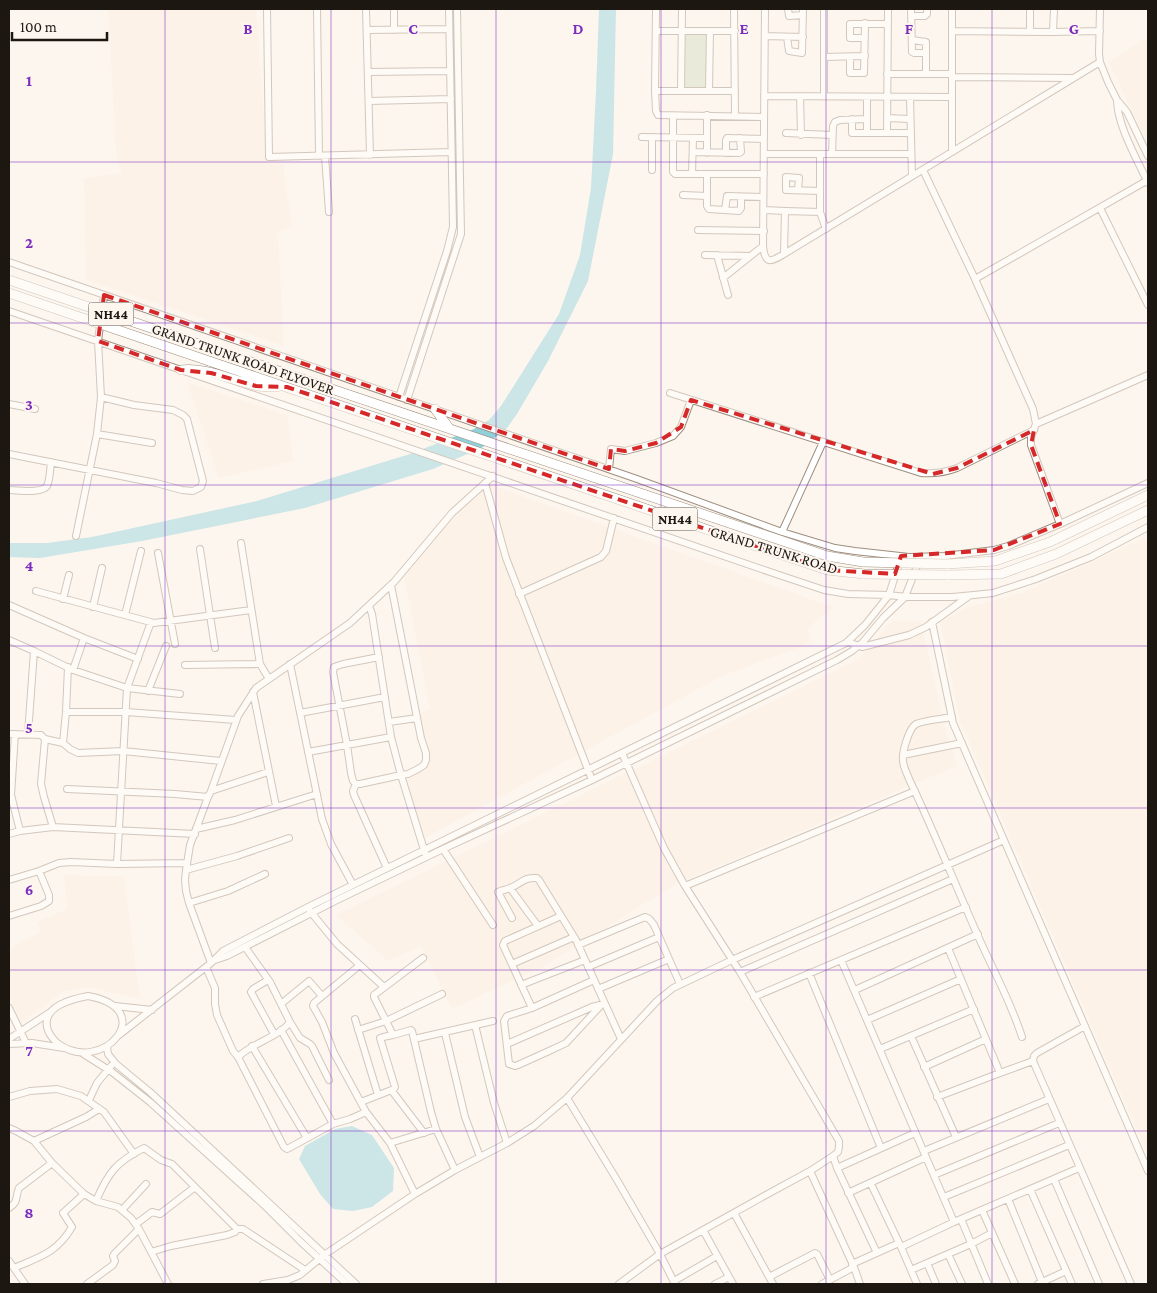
<svg xmlns="http://www.w3.org/2000/svg" width="1157" height="1293" viewBox="0 0 1157 1293" font-family="'Crimson Pro',serif">
  <rect width="100%" height="100%" fill="#fdf6ef"/>
  <!-- built -->
  <path fill="#fceee0" d="M108,9h148l11,154 16,1 9,63 -14,5 6,114 -198,-66 -2,-102 38,-5 -6,-19z
    M1148,37v108l-39,-83z
    M187,382l100,33 6,46 -74,17z
    M491,485l342,122 -26,22 3,13 -15,7 -73,27 -297,162 -20,-57 24,-20 -11,-46 12,-7 -26,-132 55,-64z
    M1148,537v619l-188,-435 -20,-99 28,-15 56,-15z
    M892,621h29l23,104 13,41 -279,117 -134,83 -92,43 -31,-63 -33,15 -52,-46 523,-256z
    M64,875l60,1 16,123 -53,-12 -25,5 -41,31 -12,-25v-48l32,-19 -4,-9 30,-13z"/>
  <!-- green -->
  <path fill="#d0dcbf" d="M685,34h21v54h-21z"/>
  <!-- water -->
  <path fill="#90d0db" d="M599,9h17l-3,145 -25,127 -40,80 -31,53 -10,14 -24,19 -50,22 -128,39 -163,33 -102,17 -31,-1v-14h38l45,-6 165,-36 153,-47 64,-25 15,-9 12,-14 58,-92 21,-59 11,-67 5,-97z
    M352,1126l20,9 22,33 -1,23 -21,16 -19,4 -20,-2 -13,-15 -21,-35 6,-13 30,-17z"/>
  <g fill="none" stroke-linecap="round" stroke-linejoin="round">
    <defs>
      <path id="minor" d="M267,9l2,148 182,-5
        M317,9l2,147
        M366,9l4,146
        M394,9v21
        M656,9l-1,82 1,20 2,4 106,2
        M734,9l1,107
        M765,9l-2,237c2,19 8,16 21,8l316,-192
        M788,9l1,7 14,-1
        M824,9v88
        M911,9l1,43 2,1h12
        M952,9v143
        M1100,9l-1,45 1,8 8,20 9,18 10,12 21,44
        M912,16h13l2,-2v-5
        M367,30l82,-1
        M656,31h79
        M952,31l101,1 47,-1
        M1030,32v-23
        M1053,32l1,-23
        M765,36l38,1
        M787,37l2,14 13,2 1,-44
        M865,38h-15v-14h38
        M912,40l14,2v32
        M824,57l41,-1
        M850,57v16h14l1,-50
        M368,72l82,-1
        M887,74h65
        M952,77l121,1
        M655,91h80
        M681,91l1,-82
        M709,91l1,-60
        M764,96l188,1
        M800,96l1,39
        M910,97l2,79
        M1117,100c0,25 20,59 31,83
        M369,101l82,-2
        M673,116v56l2,2h89
        M887,118l23,1
        M852,119v14h59
        M786,133l46,2
        M867,133v-36
        M887,133l1,-124
        M642,137l65,1
        M693,152l46,1 2,-1 -1,-14
        M707,153v-38
        M726,153v-13l1,-2 37,1
        M764,154h147
        M820,154v58l6,17
        M832,154l1,-28 2,-4 5,-2 27,-1
        M325,156l4,56
        M652,170v-33
        M923,170l52,109 58,130 3,15 -5,13v8l29,79
        M692,174l1,-36
        M707,175v31l2,3 30,2 2,-3v-11
        M798,190l1,-12 -13,-1v13l34,1
        M683,195l24,1
        M1100,208l48,97
        M725,210l2,-14 36,1
        M764,210l21,1 35,1
        M698,230l66,1
        M784,254l1,-43
        M705,255l45,1
        M717,255l11,40
        M9,262l628,217 145,53 53,16 20,3 54,6 36,-1 49,-6 14,-4 52,-22 88,-41
        M723,278l40,-32
        M975,279l173,-99
        M9,311l770,264 45,15 24,4 41,1 17,2h46l22,-2 19,-2 43,-14 55,-22 57,-30
        M670,393l251,80c13,1 23,0 36,-5l77,-38
        M399,397l48,-146 6,-24 -4,-218
        M407,400l54,-166 -4,-225
        M9,404l26,5
        M1036,424l112,-49
        M97,434l55,9
        M9,454l147,29 26,7 11,1 8,-4 2,-6 -16,-62 -4,-4 -10,-5 -39,-5 -33,-8
        M609,469l2,-20 14,2 31,-8 17,-7 8,-9 10,-27
        M485,483l21,75 86,222
        M9,490c9,0 33,4 38,-4 3,-6 3,-17 4,-24
        M782,532l41,-90
        M76,536l21,-102 4,-37 -3,-56 6,-46
        M241,543l19,121 9,15
        M200,549l15,99
        M158,553l17,91
        M36,591l118,32 97,-13
        M519,594l82,-37 5,-6 8,-33
        M63,599l6,-24
        M9,605l75,33 54,21
        M369,606l3,8 19,123 10,38 24,78
        M93,607l9,-39
        M125,615l16,-64
        M932,622l21,101 195,448
        M9,640l25,11 39,19 54,18 53,6
        M848,642l14,5 47,-12 17,-8 43,-31
        M379,657l-36,7 -9,3 -1,5 14,73 4,28 2,8 3,3h4l41,-9 7,-1 10,-5 6,-4 2,-5v-7l-5,-15 -30,-153
        M290,664l32,155 9,25 22,41
        M185,665l75,-1
        M73,670l11,-32
        M148,691l18,-45
        M253,692l23,114
        M66,712h60l110,8
        M300,713l85,-16
        M952,717c-11,2 -26,3 -36,7 -7,4 -14,28 -13,36 0,7 4,13 6,19 25,52 46,105 69,157 15,34 33,66 44,101
        M389,722l28,-4
        M9,734l32,1 4,4 -4,45 3,13 9,30
        M15,734l-4,61 9,36
        M28,734l6,-83
        M45,739l18,4 7,6 8,4 45,-2 98,10
        M63,743l3,-31 2,-45
        M308,752l83,-15
        M903,755l59,-12
        M356,784l-3,7 1,4 33,73
        M67,789l108,5 33,3
        M211,791l57,-19
        M196,829l39,-9 82,-26
        M9,834l11,-3 33,-4 142,7
        M443,849l50,76
        M117,864l10,-176 24,-66
        M186,870l51,-14 52,-18
        M9,880l30,-9 20,-8 12,-1 46,2 70,-1
        M685,886l230,-95
        M510,888l28,38
        M189,903l39,-12 37,-17
        M310,911l27,33 47,43
        M9,916l32,-10 8,-5v-6l-10,-24
        M512,918l-14,-26c4,-2 8,-2 12,-4 11,-4 13,-11 27,-10l2,2 37,60 45,99
        M578,945l67,-28c5,1 6,4 9,8l26,59
        M245,947l25,35 20,40c-11,15 -38,21 -52,35l46,90 3,2 2,-1 44,-24 17,-5 16,-7
        M948,948l52,125
        M215,960l12,-4 108,-55 108,-52 149,-69 245,-120 15,-9 11,-9 20,-24 22,-21 14,-36
        M841,960l113,262
        M211,963l-22,-60 -3,-12 -1,-11 1,-10 4,-25 18,-48 3,-6 27,-75 18,-28 94,-65 44,-41 58,-69 41,-37
        M512,964l62,-27
        M360,965l-46,38 -1,3 9,16 12,31 32,59 24,31 25,51
        M206,967l9,21v16l2,11 16,36 5,6
        M588,967l71,-30
        M740,972l213,-93
        M809,973l72,175
        M268,980l-15,9 -2,3 23,42
        M594,980l-62,28 -25,8 -3,5 5,43 6,2 3,-1 31,-14 17,-8 38,-41
        M521,985l64,-25
        M598,989l71,-30
        M855,990l123,-56
        M88,996c73,13 14,81 -31,47 -4,-4 -9,-10 -10,-16 -4,-21 25,-28 41,-31z
        M754,997l212,-90
        M281,1004l28,-23 13,15
        M115,1006l37,4
        M9,1008l17,35
        M532,1008l-29,-63 2,-4 56,-25
        M355,1019l23,76
        M867,1020l94,-41
        M290,1022l10,16 10,6 2,2 17,34
        M475,1025l19,78 13,40
        M1085,1026l-48,27 -3,3 -1,5 98,223
        M281,1030l52,94
        M358,1030l28,-9 56,-27
        M445,1033l20,84 15,40
        M119,1035l92,-72 12,-12 85,-44 538,-264 19,-18 24,-30 11,-35
        M393,1035l-19,-38v-2l49,-37
        M911,1036l45,101
        M9,1039l40,-26
        M414,1039l79,-18
        M9,1044l23,-1 32,5
        M507,1044l85,-37 8,-2
        M252,1046l55,92
        M107,1047l1,7 8,10 34,28 206,192
        M880,1049l94,-40
        M82,1053l30,19 38,30 114,103 37,37 46,42
        M924,1067l62,-28
        M392,1091l32,42
        M9,1097l21,-6 27,-2 24,7 23,16 30,42
        M937,1097l63,-24 33,-12
        M567,1098l50,82 43,74 15,30
        M89,1100l8,-17 14,-17
        M361,1102l33,-13 1,-2 -15,-49 3,-1 10,-2 18,-5 1,1 19,81 5,17 19,41
        M9,1128l7,3 18,10 18,22 32,31 12,7 22,6 13,11 8,11 29,55
        M34,1141l52,-24 13,-8
        M390,1143l46,-14
        M924,1151l125,-52
        M833,1156l4,12 40,85
        M837,1168l78,-35
        M810,1171l44,96 6,17
        M934,1175l125,-52
        M1054,1179l45,105
        M871,1184l30,63 16,37
        M1030,1189l42,95
        M848,1193l78,-36
        M944,1197l125,-52
        M1008,1199l34,83
        M96,1201c12,-28 20,-39 48,-53l17,12 11,4 65,65
        M9,1208c10,-6 6,-11 10,-20l33,-25
        M122,1210l24,-26
        M982,1210l33,74
        M734,1213l39,71
        M961,1219l27,65
        M136,1224l16,-12 8,2 35,-27
        M703,1230l30,54
        M901,1247l53,-25 125,-54
        M151,1252l20,-6 56,-11 8,-3 2,-3h6l62,41
        M948,1254l14,30
        M9,1261l16,23
        M927,1263l9,21
        M852,1264l47,-21
        M14,1268c25,-11 43,-15 58,-41l-9,-14 21,-19
        M911,1270l60,-26 21,-11
        M769,1277l46,-24 2,1 13,26
        M674,1281l43,-25
        M87,1284l26,-19 2,-4 -2,-5 2,-3 24,-24
        M263,1284l25,-4 12,-5 24,-20 91,-61 40,-24 52,-27 27,-17 33,-28 90,-97 16,-13 59,-28 272,-120
        M619,1284l41,-30 104,-58 46,-25 23,-15 5,-4 1,-5v-6l-99,-169 -55,-86 -21,-38 -42,-95
        M715,1284l14,-7
        M822,1284l32,-17
        M1038,1284l28,-13"/>
      <path id="highway" d="M213,349l614,207 36,6
        M209,361l618,209 37,4
        M181,370c25,-3 49,10 73,15 7,2 15,2 23,2
        M435,409l14,19
        M947,564l48,-3 55,-19 98,-47
        M947,575l54,-1 55,-20 92,-44"/>
    </defs>
    <!-- minor casing -->
    <use href="#minor" stroke="#9e8f7f" stroke-width="8"/>
    <!-- highway casing -->
    <use href="#highway" stroke="#9e8f7f" stroke-width="10"/>
    <!-- minor -->
    <use href="#minor" stroke="#fff" stroke-width="6"/>
    <!-- highway -->
    <use href="#highway" stroke="#fff" stroke-width="9"/>
    <defs>
      <path id="highway-bridge" d="M9,280l204,69
        M9,293l200,68
        M863,562l84,2
        M864,574l83,1"/>
    </defs>
    <!-- highway-bridge casing -->
    <use href="#highway-bridge" stroke="#9e8f7f" stroke-width="10" stroke-linecap="butt"/>
    <!-- highway-bridge -->
    <use href="#highway-bridge" stroke="#fff" stroke-width="9"/>
  </g>
  <!-- marked area -->
  <path d="M0 0H1157V1293H0ZM104,295l505,174 2,-20 14,2 31,-8 25,-16 10,-27 242,74 24,-6 77,-38 -3,15 29,79 -66,26 -93,6 -6,18 -68,-4 -540,-183 -31,-1 -45,-13 -30,-3 -83,-29z" fill="#fdf6ef" fill-opacity=".55" fill-rule="evenodd"/>
  <path fill="none" stroke="#d62828" stroke-width="4" stroke-dasharray="10 6" stroke-linejoin="round" d="M104,295l505,174 2,-20 14,2 31,-8 25,-16 10,-27 242,74 24,-6 77,-38 -3,15 29,79 -66,26 -93,6 -6,18 -68,-4 -540,-183 -31,-1 -45,-13 -30,-3 -83,-29z"/>
  <!-- grid -->
  <path fill="none" stroke="#7b2cbf" stroke-width="1" stroke-opacity="0.55" d="M165,9v1275M331,9v1275M496,9v1275M661,9v1275M826,9v1275M992,9v1275M9,162h1139M9,323h1139M9,485h1139M9,646h1139M9,808h1139M9,970h1139M9,1131h1139"/>
  <g text-anchor="middle" stroke-width="4" stroke-linejoin="round" paint-order="stroke">
    <!-- shield labels -->
    <g fill="#fdf6ef" stroke="#605a54" stroke-width="1">
      <rect x="88.5" y="302.5" width="45" height="23" rx="4"/>
      <rect x="652.5" y="507.5" width="45" height="23" rx="4"/>
    </g>
    <g font-size="14" font-weight="bold" fill="#1d1711">
      <text x="111" y="319">NH44</text>
      <text x="675" y="524">NH44</text>
    </g>
    <!-- street labels -->
    <g font-size="15" fill="#1d1711" stroke="#fdf6ef">
      <text transform="translate(243 359) rotate(19)" y="5">GRAND TRUNK ROAD FLYOVER</text>
      <text transform="translate(774 550) rotate(17)" y="5">GRAND TRUNK ROAD</text>
    </g>
  </g>
  <g font-size="16" text-anchor="middle" font-weight="bold" fill="#7b2cbf" stroke="#fdf6ef" stroke-width="4" stroke-linejoin="round" paint-order="stroke">
    <text x="248" y="34">B</text>
    <text x="413" y="34">C</text>
    <text x="578" y="34">D</text>
    <text x="744" y="34">E</text>
    <text x="909" y="34">F</text>
    <text x="1074" y="34">G</text>
    <text x="29" y="86">1</text>
    <text x="29" y="248">2</text>
    <text x="29" y="410">3</text>
    <text x="29" y="571">4</text>
    <text x="29" y="733">5</text>
    <text x="29" y="895">6</text>
    <text x="29" y="1056">7</text>
    <text x="29" y="1218">8</text>
  </g>
  <!-- border -->
  <rect width="1157" height="1293" fill="none" stroke="#1d1711" stroke-width="20"/>
  <!-- scale -->
  <path d="M12 32v8h95v-8" fill="none" stroke="#1d1711" stroke-width="2.5"/>
  <text x="20" y="32" font-size="15" fill="#1d1711" stroke="#fdf6ef" stroke-width="4" paint-order="stroke">100 m</text>
</svg>
